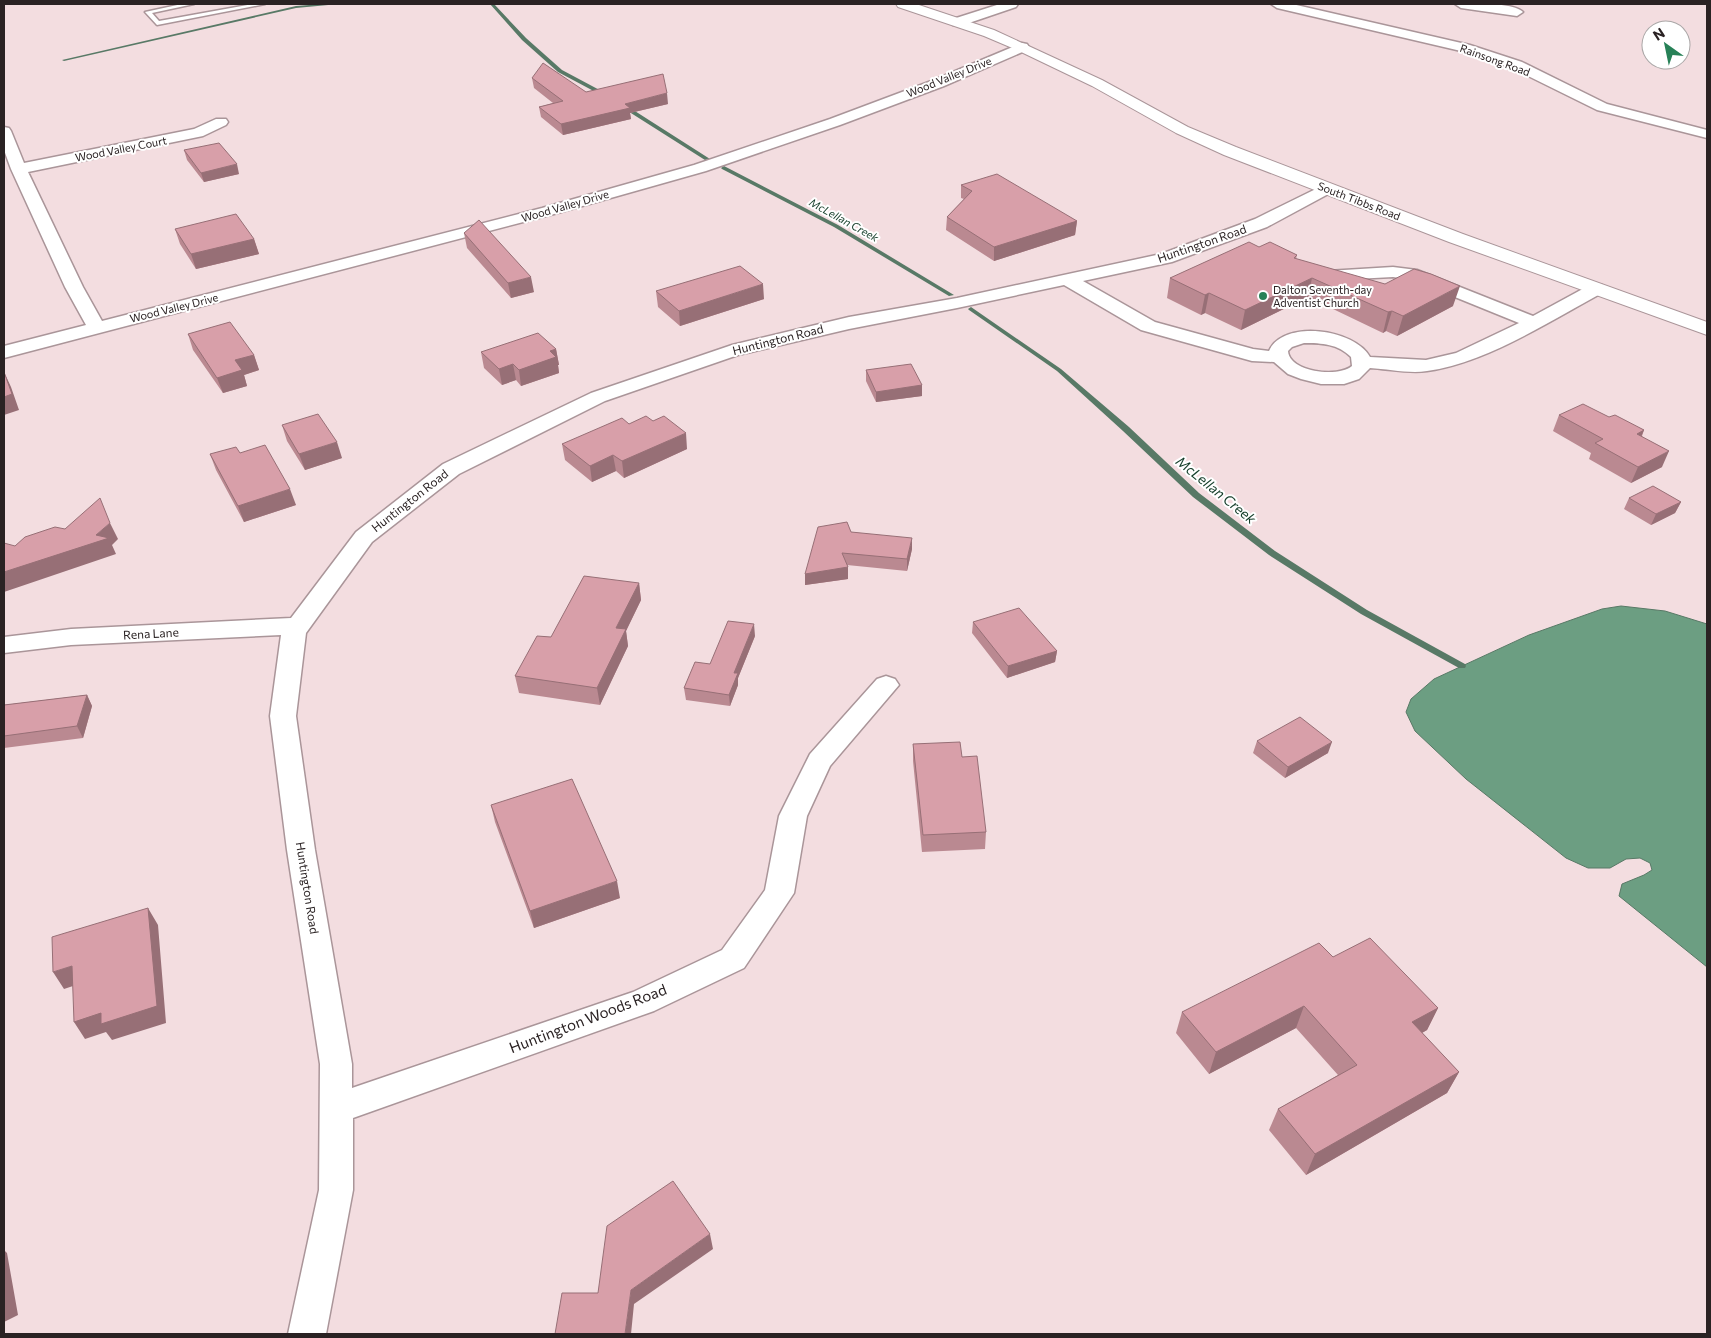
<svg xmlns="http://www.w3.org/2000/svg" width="1711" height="1338" viewBox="0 0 1711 1338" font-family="Commissioner,sans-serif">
  <rect width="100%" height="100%" fill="#f3dde0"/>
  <!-- water -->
  <path fill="#6c9e82" stroke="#587966" d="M1621,606l44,5 42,13v343l-88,-71 3,-12 22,-9 8,-5 -2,-7 -10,-5 -14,1 -16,9h-22l-22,-10 -100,-79 -51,-48 -9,-19 5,-13 23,-20 95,-44 73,-26z"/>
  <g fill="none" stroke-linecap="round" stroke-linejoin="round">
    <!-- stream -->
    <path fill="#587966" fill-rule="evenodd" d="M322,4h17l-43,4 -232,53 -2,-1 234,-54z
      M490,4h4l32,34 36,32 45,24v2h-4l-45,-24 -36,-32z
      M623,106h4l83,53 -5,1 -82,-52z
      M724,166l114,59 116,70 -5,1 -115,-69 -112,-58 -1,-1z
      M971,307l90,62 68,58 70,66 76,58 92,59 98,54 1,2 -1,2h-6l-98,-54 -92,-59 -76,-58 -70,-66 -66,-60 -88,-61 -1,-1z"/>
    <defs>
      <path id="service" d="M182,4h12l-42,9 7,8 94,-17h12l-108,21 -12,-13z"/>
      <path id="minor" d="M1000,4h18l-2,3 -53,18h-10l-1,-3 1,-3z
        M1271,4h21l178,41 52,17 85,42 100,26v8l-110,-28 -85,-42 -51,-17 -184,-43z
        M1455,4c14,-1 59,-2 68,8l-6,4 -56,-8z
        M1022,43l5,1 2,3 -2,3 -83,36 -104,39 -134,46 -152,43 -550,144v-12l82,-21 -21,-38 -54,-118 -7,-19v-23l5,1 2,3 13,32 170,-34 22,-10h10l2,3 -2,3 -23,11 -175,36 55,115 19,34 440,-113 152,-43 136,-46 104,-39z
        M1326,184l6,2 2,3 -2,3 -65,35 -95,35 -89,19 72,41 98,27 16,2c14,-32 86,-22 101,6l56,3 30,-7 63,-30 -106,-43 -20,-3 -76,4 -6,-1 -3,-4 3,-4 82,-5 24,3 116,46 57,-31 6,-1 6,1 3,4 -3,4c-52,28 -116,70 -175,78 -17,3 -39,-2 -57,-3l-11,11 -15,5h-23l-20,-5 -13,-5 -14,-12 -22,-1 -111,-31 -77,-45 -107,23 -108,21 -111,26 -133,46 -146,73 -87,68 -66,91 -10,83 19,134 37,214v24l281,-96 89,-42 43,-60 14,-74 31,-62 67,-75 9,-3 9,3 4,6 -69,81 -23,50 -13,77 -50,75 -90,43 -301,107v72l-27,144h-38l31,-144 1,-126 -33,-214 -17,-134 11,-81 -210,10 -67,8v-16l67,-8 220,-11 65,-86 87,-68 148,-71 141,-48 117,-28 108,-19 204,-44 94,-35zM1304,343c18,0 34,1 47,14l1,9c-14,12 -63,6 -64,-15l4,-4z"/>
      <path id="tertiary" d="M896,4h20l78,26 108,50 86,47 48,20 227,87 244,88v13l-258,-93 -225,-87 -48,-22 -84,-47 -75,-36 -33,-14 -86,-29z"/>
    </defs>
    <!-- service casing -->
    <use href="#service" stroke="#aa9599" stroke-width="3"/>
    <!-- minor casing -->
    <use href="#minor" stroke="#aa9599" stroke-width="3"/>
    <!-- tertiary casing -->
    <use href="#tertiary" stroke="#aa9599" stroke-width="2"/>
    <!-- service -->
    <use href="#service" fill="#fff" fill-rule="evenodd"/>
    <!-- minor -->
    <use href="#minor" fill="#fff" fill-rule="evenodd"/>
    <!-- tertiary -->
    <use href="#tertiary" fill="#fff" fill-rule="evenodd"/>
  </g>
  <!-- wall -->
  <path fill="#ba8991" d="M532,78l54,14 82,12 -38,9 1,6 -68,16 -22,-18 -2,-10 14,-4 -19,-15z
    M184,150l55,24 -35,8 -17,-22z
    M961,185l116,36 -2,14 -81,26 -48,-31 1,-13 17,-18 -3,-1z
    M175,229l79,10 5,15 -63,15 -16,-25z
    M464,233l70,59 -23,6 -44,-50z
    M1259,247l38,8 -1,4 157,47 -56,30 -11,-5 -3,2 -75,-36 -67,33 -36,-17 -4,2 -34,-17 3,-20z
    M656,291l108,8 -84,27 -22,-19z
    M188,334l66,21 5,15 -15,5 3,11 -24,7 -30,-43z
    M556,349l3,16h-1l1,8 -38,13 -5,-6 -14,5 -18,-17 -3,-16z
    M866,370l56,15v11l-46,6 -10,-21z
    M1559,415l50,2 35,13 -2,6 20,31 -31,16 -42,-24 2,-6 -38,-22z
    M629,424l58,25 -63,29 -8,-7 -24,11 -27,-22 -3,-16z
    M282,425l60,33 -37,12 -18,-29z
    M240,453l56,52 -52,17 -28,-52 -6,-16z
    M1629,498l52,4 -6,11 -24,12 -27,-16z
    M851,532l61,17 -5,22 -60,-6 1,2v12l-43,6v-11z
    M639,583l2,17 -15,31 2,15 -28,59 -81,-12 -4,-17 36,-39z
    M973,622l84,29 -2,11 -48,16 -35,-45z
    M755,636l-17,42v7l-8,21 -44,-6 -2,-12 26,-24z
    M87,695l5,11 -9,32 -79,10v-43z
    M1257,741l71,12 -43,25 -32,-25z
    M913,744l49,13 24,75 -1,17 -63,3 -9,-91z
    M491,805l129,93 -86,30 -39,-106z
    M1333,957l105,51 -11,22 -5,3 37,39 -12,21 -141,82 -37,-45 9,-21 60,-34 -42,-47 -87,46 -33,-41 6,-21z"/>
  <!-- shaded-wall -->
  <path fill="#976f76" d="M667,93l1,11 -38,9 1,6 -68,16 -2,-11 64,-20z
    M237,164l2,10 -35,8 -3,-9z
    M1077,221l-2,14 -81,26v-14z
    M254,239l5,15 -63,15 -5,-15z
    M531,277l3,15 -23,6 -3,-15z
    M1312,278l-4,19 -67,33 4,-20z
    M763,284l1,15 -84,27 -1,-15z
    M1460,286l-7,20 -56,30 6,-20z
    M1209,293l-4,20 -4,2 4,-20z
    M1392,311l-6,20 -3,2 5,-21z
    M556,349l3,16h-1l1,8 -38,13 -2,-16 31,-19z
    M254,355l5,15 -15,5 3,11 -24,7 -6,-15 18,-18z
    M513,364l3,16 -14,5 -3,-16z
    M4,372l7,15 8,23 -15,5z
    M922,385v11l-46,6v-10z
    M1644,430l-7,16v-12z
    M686,433l1,16 -63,29 -2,-17z
    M337,442l5,16 -37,12 -6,-16z
    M1669,451l-7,16 -31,16 7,-16z
    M613,455l3,16 -24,11 -2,-16z
    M290,489l6,16 -52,17 -6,-16z
    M1681,502l-6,11 -24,12 5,-11z
    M110,523l8,16 -6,6 4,9 -112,38v-20l92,-37z
    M912,538v11l-5,22v-12z
    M848,567v12l-43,6v-11z
    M639,583l2,17 -15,31 2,15 -28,59 -3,-17 19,-60z
    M754,624l1,12 -17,42v7l-8,21 -1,-11 5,-22z
    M1057,651l-2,11 -48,16 1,-12z
    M87,695l5,11 -9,32 -6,-12z
    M1332,742l-4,11 -43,25 3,-11z
    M617,881l3,17 -86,30 -4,-17z
    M148,908l10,17 8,98 -54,17 -6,-8 -21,7 -11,-17z
    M72,966l10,17 -18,6 -11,-17z
    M1304,1006l-8,22 -87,46 7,-22z
    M1438,1008l-11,22 -25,14 10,-22z
    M1459,1072l-12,21 -141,82 9,-21z
    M710,1234l3,15 -79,55 -3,30h-6l6,-44z
    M4,1250l3,3 11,62 -14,7z"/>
  <!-- building -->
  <path fill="#d89fa9" stroke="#976f76" d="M543,63l43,29 77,-18 4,19 -42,11 5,4 -69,16 -22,-17 24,-6 -31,-23z
    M219,143l18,21 -36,9 -17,-23z
    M997,174l80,47 -83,26 -47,-30 25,-26 -11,-6z
    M236,214l18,25 -63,15 -16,-25z
    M479,220l52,57 -23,6 -44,-50z
    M1249,242l10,5 11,-5 27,13 -3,3 91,26 29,-15 17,5 29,12 -57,30 -11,-5 -4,1 -76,-34 -67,32 -36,-17 -4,2 -35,-17z
    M740,266l23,18 -84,27 -23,-20z
    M230,322l24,33 -19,5 7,10 -25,8 -29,-44z
    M538,333l18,16 -6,2 6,6 -37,13 -6,-6 -14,5 -18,-17z
    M911,364l11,21 -46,7 -10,-22z
    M4,372l8,22 -8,3z
    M1583,404l26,13 6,-2 29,15 -7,4 32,17 -31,16 -43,-24 8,-4 -44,-24z
    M318,414l19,28 -38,12 -17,-29z
    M646,416l7,5 11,-5 22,17 -64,28 -9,-6 -23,11 -28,-22 60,-26 7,6z
    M265,445l25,44 -52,17 -28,-52 26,-7 4,6z
    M1653,486l28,16 -25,12 -27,-16z
    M100,498l10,25 -14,12 13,3 -105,34v-29l11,3 10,-9 30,-10 10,2z
    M847,522l4,10 61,6 -5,21 -65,-6 6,14 -43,7 13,-47z
    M584,576l55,7 -23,45 10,1 -29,59 -82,-12 22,-40 14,1z
    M1019,608l38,43 -49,15 -35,-44z
    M728,621l26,3 -20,49h4l-9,22 -45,-7 11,-26 15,2z
    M87,695l-10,31 -73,10v-31z
    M1300,717l32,25 -44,25 -31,-26z
    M960,742l2,15 15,-1 9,76 -63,3 -10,-91z
    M572,779l45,102 -87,30 -39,-106z
    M148,908l9,98 -56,18v-11l-27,9 -2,-56 -19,6 -1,-35z
    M1370,938l68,70 -26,14 47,50 -144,82 -37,-45 79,-44 -53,-59 -88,46 -34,-40 137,-69 14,14z
    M673,1181l37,53 -79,56 -6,44h-70l7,-41h36l9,-67z"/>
  <!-- markers -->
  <circle fill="#278157" stroke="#fff" stroke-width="2" cx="1263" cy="296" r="5"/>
  <g text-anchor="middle" stroke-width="4" stroke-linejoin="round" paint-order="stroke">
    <!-- far-street labels -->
    <g font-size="11" fill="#2a2223" stroke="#fff">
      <text transform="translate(1495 60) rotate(20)" y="4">Rainsong Road</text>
      <text transform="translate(949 77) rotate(-22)" y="4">Wood Valley Drive</text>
      <text transform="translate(121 149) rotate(-11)" y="4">Wood Valley Court</text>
      <text transform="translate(1359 201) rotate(21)" y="4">South Tibbs Road</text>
      <text transform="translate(565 206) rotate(-16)" y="4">Wood Valley Drive</text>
      <text transform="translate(174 308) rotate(-14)" y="4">Wood Valley Drive</text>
    </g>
    <!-- far-water labels -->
    <g font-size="11" font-style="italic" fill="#133c28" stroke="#fff">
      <text transform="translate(844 220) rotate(29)" y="4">McLellan Creek</text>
    </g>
    <!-- far-poi labels -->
    <g font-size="11" fill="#2a2223" stroke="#fff" text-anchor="start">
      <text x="1273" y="294">Dalton Seventh-day<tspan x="1273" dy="13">Adventist Church</tspan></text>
    </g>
    <!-- street labels -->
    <g font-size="12" fill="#2a2223" stroke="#fff">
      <text transform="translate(1202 244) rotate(-19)" y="4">Huntington Road</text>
      <text transform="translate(778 340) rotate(-14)" y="4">Huntington Road</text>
      <text transform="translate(410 501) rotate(-38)" y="4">Huntington Road</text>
      <text transform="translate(151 634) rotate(-3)" y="4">Rena Lane</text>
      <text transform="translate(307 888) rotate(81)" y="4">Huntington Road</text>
    </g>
    <!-- water labels -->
    <g font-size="14" font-style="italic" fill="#133c28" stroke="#fff">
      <text transform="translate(1216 490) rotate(39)" y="5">McLellan Creek</text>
    </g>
    <!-- near-street labels -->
    <g font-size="15" fill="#2a2223" stroke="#fff">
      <text transform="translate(588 1019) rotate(-21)" y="5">Huntington Woods Road</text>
    </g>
  </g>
  <!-- border -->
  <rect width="1711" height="1338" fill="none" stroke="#2a2223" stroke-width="10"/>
  <!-- north arrow -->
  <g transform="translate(1666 45) rotate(327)"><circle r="24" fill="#ffffff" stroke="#aaa7a7"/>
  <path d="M0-4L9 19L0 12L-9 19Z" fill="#278157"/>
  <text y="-8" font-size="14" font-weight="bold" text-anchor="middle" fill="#2a2223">N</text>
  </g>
</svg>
